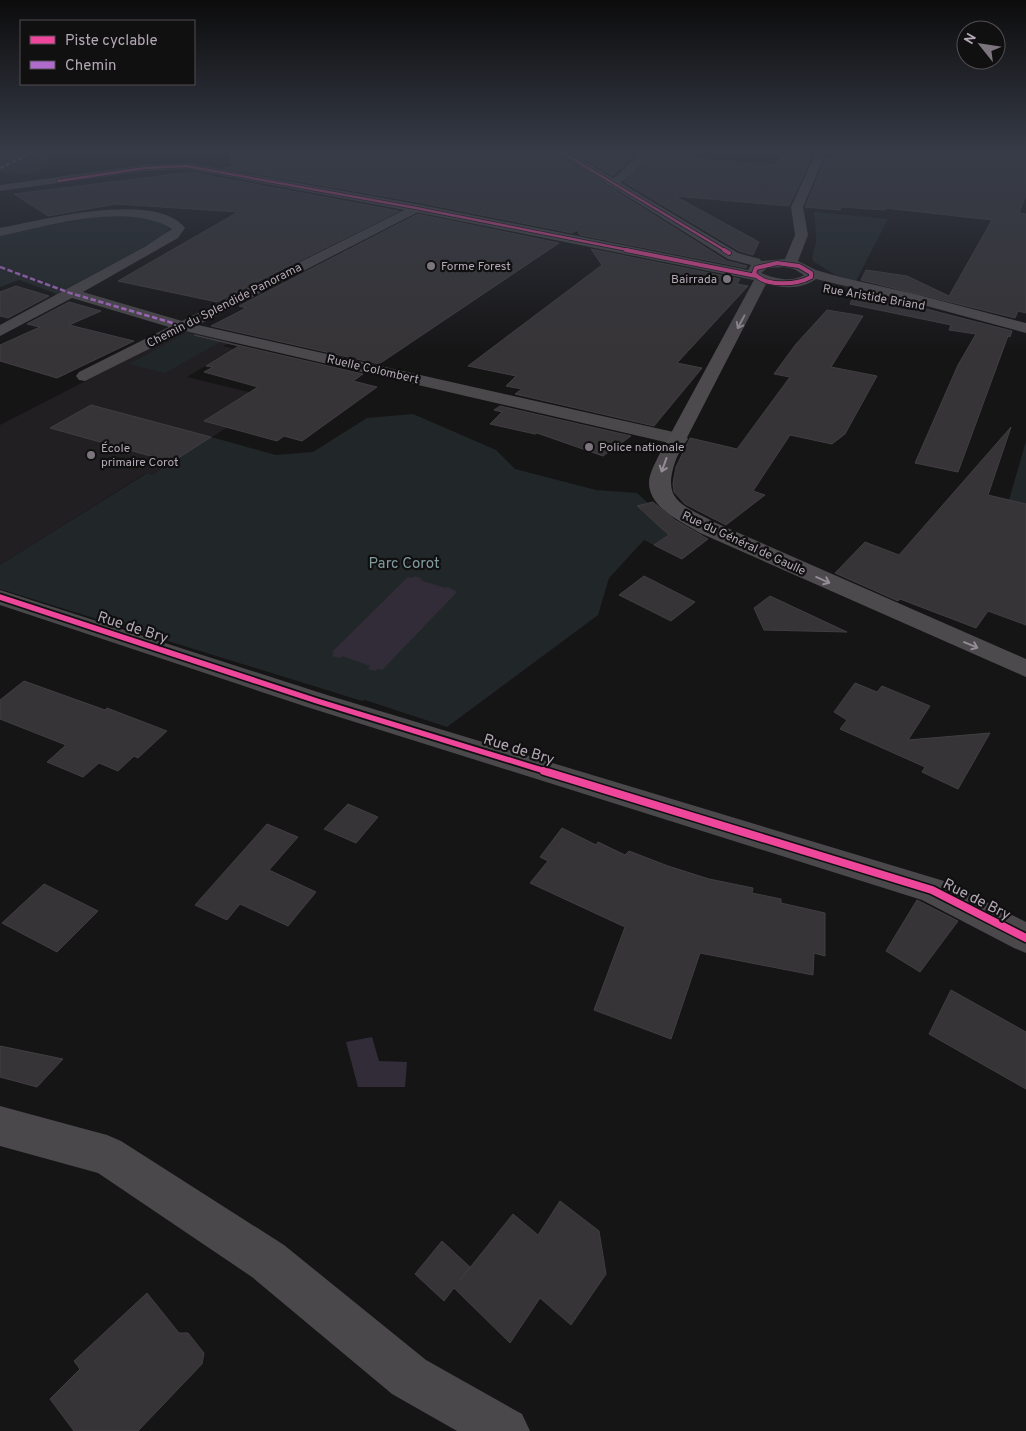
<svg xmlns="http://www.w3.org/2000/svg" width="1026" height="1431" viewBox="0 0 1026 1431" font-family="Overpass,sans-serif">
  <rect width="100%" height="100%" fill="#161516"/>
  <!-- built -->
  <path fill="#211f21" d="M185,330l48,11 -10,5 11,3 -47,28 82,20 -41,30 -76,48 -6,-2 -146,92v-140z"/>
  <!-- green -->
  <path fill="#212728" d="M0,150h61l-7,5 -11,15 -9,3 -34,-1z
    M814,212l74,7 -32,62 -18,-4 -25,-16c-2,-7 3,-13 3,-20 0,-10 -1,-19 -2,-29z
    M113,214l32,1 25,13 -7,8 -106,58 -38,-14 -19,7v-53z
    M187,333l35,8 -57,32 -36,-9z
    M413,414l83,36 19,19 81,21 41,3 11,10 -11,4 15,13 10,-3 14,13 -22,15 -10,-5 -35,38 -11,37 -151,112 -82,-27 -3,1 -362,-112v-24l147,-92 5,2 59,-38 65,18 37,-3 54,-34z
    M1026,441v63l-17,-4z"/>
  <!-- water -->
  <path fill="#322c38" d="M415,576l6,2 -1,2 25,8 3,-1 9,5 -75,78 -4,-1 -3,2 -7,-2 2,-3 -28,-10 -2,2 -8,-2 2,-3 -2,-1 76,-75 4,1z
    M372,1037l7,24 28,1 -2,25h-47l-12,-45z"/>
  <!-- building -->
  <path fill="#363436" stroke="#413e42" d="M231,150h320l176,111 20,5 -1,2 -166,-33 -3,-5 -5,3 -156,-31 -193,-34 8,-1z
    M570,150h69l-26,26z
    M655,150h40l-6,8 88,7 4,-9 31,1 -23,49 -114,-10 84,46 -6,13 -14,-4 -115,-69 16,-14z
    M843,150l86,7 9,-7h88v45l-7,18 7,1v99l-8,-2 -3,7 -154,-38 5,-10 41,6 42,20 43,-76 -107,-12v2l-44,-3 -1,3 -35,-3 21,-49 11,1z
    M190,172l209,39 -182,91 -99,-21 120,-69 -122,-8 -68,12 -34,-22z
    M418,214l141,29 -180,121 -168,-38 35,-18 -7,-2z
    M591,249l149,30 -3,5 11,2 -71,77 25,5 -48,58 -139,-32 7,-5 -16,-3 10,-10 -48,-10 134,-101z
    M16,286l33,10 -41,22 -8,-2v-24z
    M856,291l156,40 -2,6 -2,-1 -50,136 -43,-9 43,-98 18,-31 -27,-4 2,-5 -101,-21z
    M69,302l32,9 -32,14 65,16 -77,37 -57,-17v-16l40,-18 -13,-3z
    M827,310l36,6 -32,51 46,9 -32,58 -13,10 -42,-9 -37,56 12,4 -39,30 -41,-21 -11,-12 -1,-9 3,-16 14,-29 47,11 53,-72 -16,-3 22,-30z
    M194,335l169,39 -10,7 24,6 -75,54 -18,-5 -7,5 -73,-20 54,-34 -54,-15 9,-5 -7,-1 33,-20z
    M91,405l120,32 -39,25 -122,-34z
    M500,406l131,30 -28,20 -66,-23 -2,1 -45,-10 12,-12 -8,-2z
    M1011,427l-23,68 38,9v121l-38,-14 -12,17 -76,-29 -2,2 -63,-28 30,-31 34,13z
    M653,502l22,18 33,19 -26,20 -28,-14 15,-10 -32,-29z
    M644,576l51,26 -24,19 -52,-26z
    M770,596l77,36 -83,-2 -10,-22z
    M24,681l81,29 2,-2 60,23 -29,27 -4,-2 -16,15 -19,-8 -16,14 -36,-15 19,-17 -66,-26v-19z
    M855,683l22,9 5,-6 48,20 -22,34 82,-7 -32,56 -36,-17 3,-5 -85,-38 7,-9 -13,-8z
    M348,804l30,13 -22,26 -32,-14z
    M267,824l31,13 -29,33 47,22 -28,34 -48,-22 -13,16 -32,-15z
    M562,828l34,17 2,-3 27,13 4,-4 39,15 41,13 44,9 -1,5 29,6v4l44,10v43l-11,-3 -1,22 -113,-22 -29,86 -77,-29 31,-83 -95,-44 18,-22 -8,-4z
    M44,884l54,27 -41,41 -55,-29z
    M917,900l41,21 -38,51 -34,-21z
    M951,990l75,42v57l-97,-55z
    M0,1046l63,13 -26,28 -37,-10z
    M560,1201l39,30 7,43 -35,51 -31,-27 -30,45 -56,-55 -10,13 -29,-27 27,-33 28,26 -10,13 53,-66 25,21z
    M147,1293l32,40h9l16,20 -2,11 -64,67h-64l-24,-32 30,-30 -6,-8z"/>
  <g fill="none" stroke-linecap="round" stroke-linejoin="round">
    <!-- street -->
    <path fill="#4a484b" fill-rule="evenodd" d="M642,150h11c-8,11 -31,39 -45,35l-2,-2 13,-9z
      M416,204l6,4 -2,3 -222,114 480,108 7,2 3,4 -3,4 -7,2 -493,-114 -100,50 -6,-1 -3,-4 3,-4 90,-45 -97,-29 -72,38v-11l146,-79 26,-17c-43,-28 -125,-3 -172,7v-8c41,-8 156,-38 185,0l-7,10 -95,54 99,29z
      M0,590l327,105 617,186 82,41v31l-12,-5 -92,-48 -615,-193 -307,-102z
      M0,1106l107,29 14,6 163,104 142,115 96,54 8,17h-73l-65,-37 -140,-117 -154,-104 -98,-27z"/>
    <!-- secondary -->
    <path fill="#4d4a4d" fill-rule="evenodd" d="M553,150h13l172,103 22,6 1,2 24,-2 10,-24 -4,-28 26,-57h10l-24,57 5,28 -10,26 18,9 24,7 75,17 111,29v10l-114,-31 -96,-23c-15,11 -33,9 -50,5l-89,173c-17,44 4,47 39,66l310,136v18l-326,-144c-18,-11 -51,-25 -51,-50 0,-9 5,-17 9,-26l96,-177 -338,-68 -230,-43 -41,2 -145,20v-6l145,-20 41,-2 230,41 332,66 3,-5 -23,-6zM784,267l10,2 10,6c-13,8 -30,3 -43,-2l6,-5z"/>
    <!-- quiet-far1 -->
    <path stroke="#b06ccc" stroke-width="2" stroke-dasharray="4.5 2" stroke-linecap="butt" d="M0,168l38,-18"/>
    <!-- quiet -->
    <path stroke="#b06ccc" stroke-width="2.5" stroke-dasharray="5.5 2.5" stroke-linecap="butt" d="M0,267l70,26 113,33"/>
    <defs>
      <path id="cycleway-far3" d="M558,150l168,101
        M58,181l87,-13 41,-2 230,42 217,43"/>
      <path id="cycleway-far2" d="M626,250l130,26
        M724,250l5,3
        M777,263l22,3 12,7v4c-14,8 -47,10 -57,-4l2,-5z"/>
      <path id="cycleway-far1" d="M0,597l317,104 231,71"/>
      <path id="cycleway" d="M544,771l388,119 94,48"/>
    </defs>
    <!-- cycleway-far3 casing -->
    <use href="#cycleway-far3" stroke="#111011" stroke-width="4"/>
    <!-- cycleway-far2 casing -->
    <use href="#cycleway-far2" stroke="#111011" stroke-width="5.5"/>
    <!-- cycleway-far1 casing -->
    <use href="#cycleway-far1" stroke="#111011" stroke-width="9"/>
    <!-- cycleway casing -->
    <use href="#cycleway" stroke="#111011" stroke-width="11"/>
    <!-- cycleway-far3 -->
    <use href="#cycleway-far3" stroke="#ed469a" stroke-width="2.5"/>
    <!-- cycleway-far2 -->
    <use href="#cycleway-far2" stroke="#ed469a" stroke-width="4"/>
    <!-- cycleway-far1 -->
    <use href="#cycleway-far1" stroke="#ed469a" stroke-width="5.5"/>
    <!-- cycleway -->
    <use href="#cycleway" stroke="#ed469a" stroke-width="8"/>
  </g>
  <!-- one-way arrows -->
  <defs><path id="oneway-shaft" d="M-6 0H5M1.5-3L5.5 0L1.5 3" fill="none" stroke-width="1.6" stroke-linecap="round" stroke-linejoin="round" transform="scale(1.25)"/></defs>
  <g stroke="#948c96">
    <use href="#oneway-shaft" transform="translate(741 322) rotate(118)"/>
    <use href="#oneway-shaft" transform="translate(664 465) rotate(110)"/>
    <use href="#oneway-shaft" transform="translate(823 580) rotate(24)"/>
    <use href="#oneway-shaft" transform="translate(971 645) rotate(23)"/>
  </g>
  <!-- sky -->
  <linearGradient id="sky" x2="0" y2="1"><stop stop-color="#0c0c0c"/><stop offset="0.43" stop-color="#363b47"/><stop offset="1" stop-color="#363b47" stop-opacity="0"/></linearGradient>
  <rect width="1026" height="351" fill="url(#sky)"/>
  <!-- markers -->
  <g fill="#7c757d" stroke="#111011" stroke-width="2">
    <circle cx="431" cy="266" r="5"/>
    <circle cx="727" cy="279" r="5"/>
    <circle cx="589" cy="447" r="5"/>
    <circle cx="91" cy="455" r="5"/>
  </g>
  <g text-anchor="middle" stroke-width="4.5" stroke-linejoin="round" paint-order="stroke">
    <!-- far-poi labels -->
    <g font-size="12" fill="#b3a8b5" stroke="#111011" text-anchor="start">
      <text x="441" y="270">Forme Forest</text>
      <text x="717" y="283" text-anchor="end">Bairrada</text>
      <text x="599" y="451">Police nationale</text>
      <text x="101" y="452">École<tspan x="101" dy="14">primaire Corot</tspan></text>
    </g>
    <!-- far-street labels -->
    <g font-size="12" fill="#b3a8b5" stroke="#111011">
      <text transform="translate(874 297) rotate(10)" y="4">Rue Aristide Briand</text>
      <text transform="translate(224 305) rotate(-27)" y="4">Chemin du Splendide Panorama</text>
      <text transform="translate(373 369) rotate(13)" y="4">Ruelle Colombert</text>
      <text transform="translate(744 543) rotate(25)" y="4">Rue du Général de Gaulle</text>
    </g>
    <!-- park labels -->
    <g font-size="15" fill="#819a9f" stroke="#111011">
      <text x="404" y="568">Parc Corot</text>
    </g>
    <!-- street labels -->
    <g font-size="15" fill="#b3a8b5" stroke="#111011">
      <text transform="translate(133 627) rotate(18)" y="5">Rue de Bry</text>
      <text transform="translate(519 749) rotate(17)" y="5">Rue de Bry</text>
      <text transform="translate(977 899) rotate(27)" y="5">Rue de Bry</text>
    </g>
  </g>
  <!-- legend -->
  <rect x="20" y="20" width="175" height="65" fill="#111011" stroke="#524d53"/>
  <rect x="30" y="36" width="25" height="8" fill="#ed469a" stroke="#524d53"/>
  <text x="65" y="45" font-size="15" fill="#b3a8b5">Piste cyclable</text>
  <rect x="30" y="61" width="25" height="8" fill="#b06ccc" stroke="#524d53"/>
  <text x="65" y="70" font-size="15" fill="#b3a8b5">Chemin</text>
  <!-- north arrow -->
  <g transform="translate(981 45) rotate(300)"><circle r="24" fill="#111011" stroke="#524d53"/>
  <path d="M0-4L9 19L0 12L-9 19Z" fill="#7c757d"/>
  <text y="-8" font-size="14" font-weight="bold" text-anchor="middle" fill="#b3a8b5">N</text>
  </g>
</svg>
